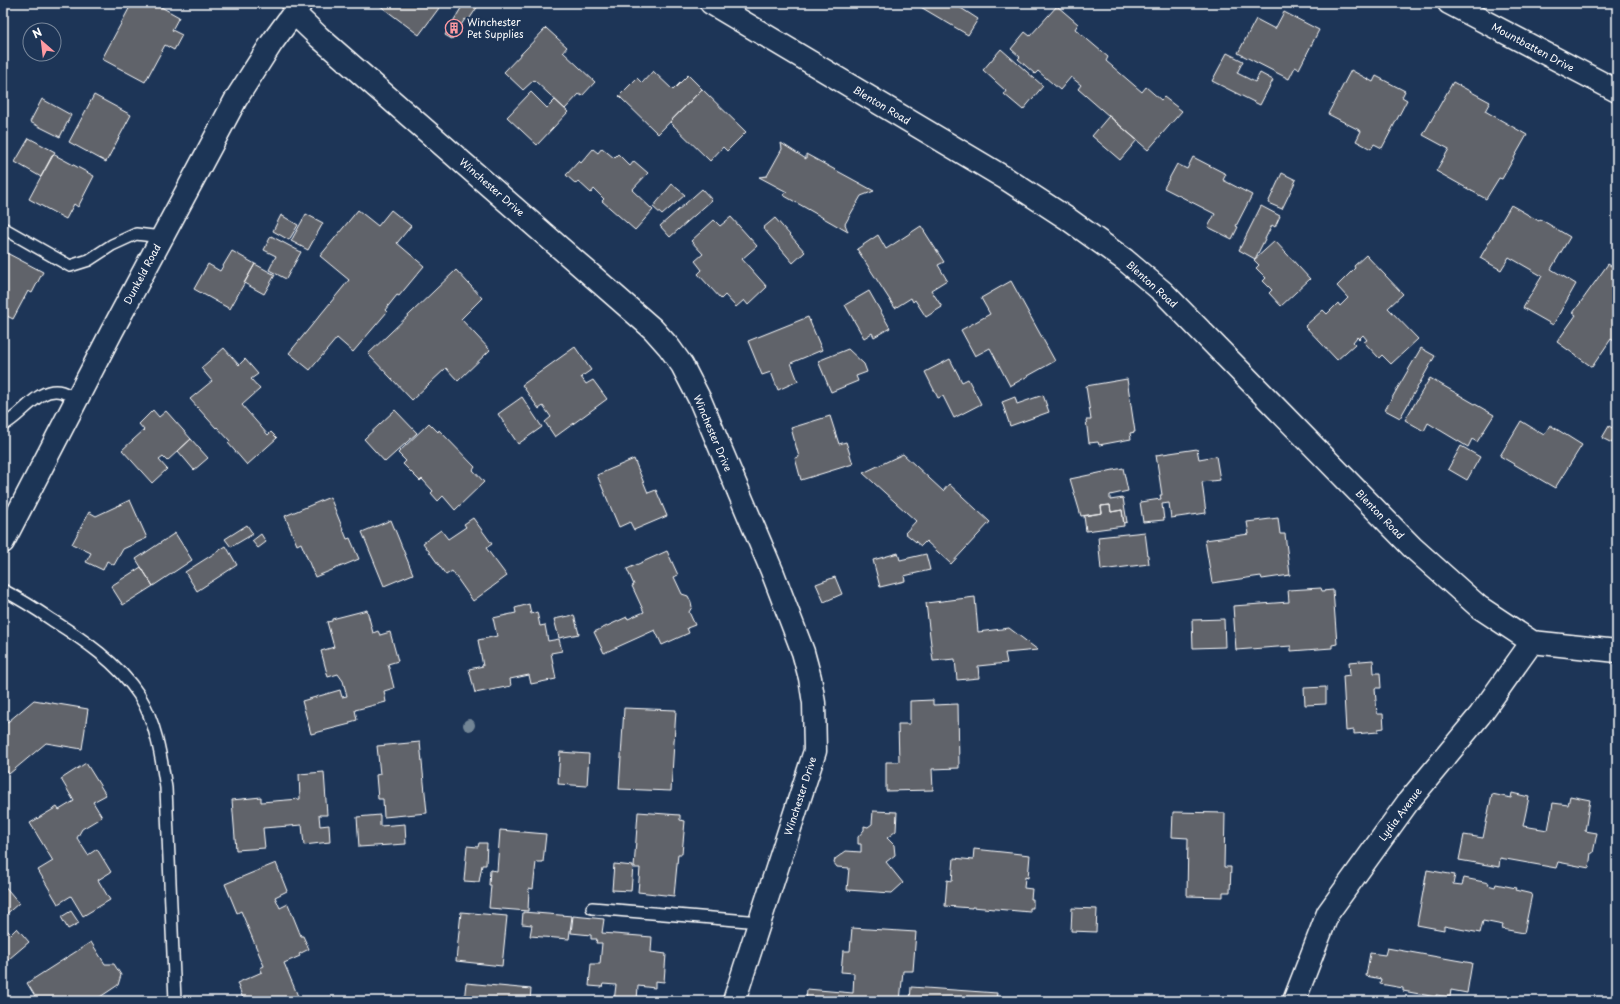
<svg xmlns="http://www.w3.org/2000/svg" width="1620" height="1004" viewBox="0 0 1620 1004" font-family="'Playpen Sans',sans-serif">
  <rect width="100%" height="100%" fill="#1d3557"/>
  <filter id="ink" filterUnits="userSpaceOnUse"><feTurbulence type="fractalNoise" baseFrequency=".025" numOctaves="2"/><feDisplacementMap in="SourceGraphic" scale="8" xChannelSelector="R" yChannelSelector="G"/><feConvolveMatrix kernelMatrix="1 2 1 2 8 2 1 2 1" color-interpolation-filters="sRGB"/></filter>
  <g filter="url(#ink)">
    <!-- building -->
    <path fill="#61646b" stroke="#fff" d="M132,3h22l25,14 -7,13 10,5 -8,15 -9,-5 -20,37 -43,-23z
      M381,3h60l1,1 -23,31 -40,-30z
      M464,3h16l-12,18 -3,-2 -13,20 -7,-4z
      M921,3h32l25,16 -10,16 -49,-29z
      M1057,6l21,18 -3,5 33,28 -2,4 36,31 4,-5 15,13 3,-3 18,14 -34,39 -70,-61 3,-4 -10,-8 -11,13 -22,-19 -3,3 -17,-15 2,-2 -9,-8 14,-17 5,4z
      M1284,12l35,18 -20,39 -4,-2 -6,12 -51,-26 18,-34 19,10z
      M546,28l21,19 -4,5 32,30 -13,14 -3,-2 -14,15 -31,-29 -11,10 -19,-18z
      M1001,49l42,37 -20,24 -19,-16 2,-3 -23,-21z
      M1227,53l16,8 -6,12 18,9 5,-9 13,7 -13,25 -48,-24z
      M1351,70l22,12 3,-6 29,15 -3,6 5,3 -25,48 -8,-4 -3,5 -15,-8 5,-10 -33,-17z
      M653,71l20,19 15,-15 14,14 -44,45 -39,-38 18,-18 5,5z
      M1453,82l37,20 -5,9 42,24 -25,44 -3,-1 -13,21 -50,-28 13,-22 -26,-14z
      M702,89l44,43 -19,19 -4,-4 -13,14 -40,-39z
      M531,92l16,16 8,-8 13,12 -31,33 -30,-28z
      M94,95l37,20 -25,47 -37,-20z
      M42,99l29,16 -11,22 -30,-15z
      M1109,116l28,24 -17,20 -28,-24z
      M29,138l26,14 -14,25 -26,-15z
      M781,143l25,16v-5l68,37 -13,5 -16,28 3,8 -65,-37 4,-3 -28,-15 8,-1 15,-27z
      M602,148l12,10 4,-4 12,12 4,-5 14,12 -16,17 21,20 -18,20 -33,-29 2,-2 -10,-10 -3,4 -13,-12 -2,3 -10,-9 13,-14 2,2 12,-14 5,4z
      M53,154l41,22 -16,31 -4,-3 -8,15 -37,-20z
      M1193,157l33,17 -3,6 29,15 -16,31 2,1 -6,12 -24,-12 7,-13 -51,-26 13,-24 10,5z
      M1282,173l14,7 -14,29 -14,-6z
      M672,184l13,11 -23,20 -9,-8z
      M702,189l10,11 -42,37 -10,-11z
      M1511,205l28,16 1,-2 30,18 -19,32 25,15 -23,41 -30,-17 19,-32 -33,-19 -8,13 -21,-12z
      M1261,206l19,10 -5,11 -3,-2 -17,34 -16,-9z
      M358,210l20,16 13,-16 20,16 -14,17 27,23 -25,30 -2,-1 -12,15 2,2 -34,40 -16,-14 -27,32 -21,-17 60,-73 -29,-24z
      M306,214l17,9 -15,27 -17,-9z
      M281,215l17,10 -9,15 -16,-9z
      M731,217l26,29 -15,13 25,28 -19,18 -4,-5 -8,7 -11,-12 -4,4 -23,-25 4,-4 -7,-9 8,-7 -12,-13 23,-21 6,6z
      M775,218l30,34 -12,11 -30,-35z
      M921,226l23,36 -6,3 9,15 -16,10 11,17 -16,10 -11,-17 -2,2 -2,-4 -16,10 -38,-59 21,-14 8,14z
      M271,236l30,16 -15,27 -17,-9 7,-14 -12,-6z
      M1275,241l35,38 -29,27 -12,-13 3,-3 -9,-9 3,-3 -10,-10 3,-3 -5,-5z
      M3,251l40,21 -11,21 -4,-2 -15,28 -10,-5z
      M232,251l23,13 -25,45 -36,-20 14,-25 12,7z
      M1366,255l37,39 -15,14 30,31 -27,25 -9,-9 -3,3 -15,-16 3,-2 -4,-5 -4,4 -2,-2 -4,5 2,2 -18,16 -32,-34 18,-16 4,4 11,-11 2,3 8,-8 -11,-12 18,-18 -1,-2z
      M255,264l20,11 -11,19 -20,-11z
      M1608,264l9,6v73l-6,-4 -19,28 -35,-25 19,-27 -3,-2z
      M456,270l26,28 -21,21 29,31 -32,31 -12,-13 -34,32 -44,-46z
      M1011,281l44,80 -45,25 -20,-38 -15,8 -14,-26 29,-16 -9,-16z
      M869,291l21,37 -16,9 -2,-4 -8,5 -19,-33z
      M808,317l14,33 -31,13 7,18 -20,9 -7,-18 -9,3 -14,-34z
      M575,347l16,23 -10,7 5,7 7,-4 14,19 -52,38 -10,-15 6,-5 -8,-11 -4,3 -17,-24z
      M224,348l15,17 6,-6 13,15 -7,5 9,10 -18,16 26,30 3,-3 6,6 -30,27 -19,-22 2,-2 -13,-14 -1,1 -26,-29 22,-18 -11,-13z
      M1421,348l14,8 -35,62 -15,-8z
      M848,349l16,15 3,8 -11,4 2,5 -27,11 -13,-31z
      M950,359l12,23 6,-3 13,25 -27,14 -11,-22 -5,2 -13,-26z
      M1430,378l64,37 -17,27 -5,-3 -4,8 -40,-24 -4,8 -19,-11z
      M1127,379l8,53 -5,1 1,6 -32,6 -1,-3 -9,1 -3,-23h5l-5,-34z
      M1043,395l6,17 -39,14 -8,-24 13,-5 2,7z
      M522,397l20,30 -24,17 -20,-30z
      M153,410l6,7 7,-6 25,28 -24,22 -4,-4 -4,3 8,9 -15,14 -30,-33 22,-20 -5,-6z
      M395,410l22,23 -32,29 -21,-23z
      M830,416l9,28 7,-2 7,22 -52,16 -6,-22 4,-1 -8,-29z
      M1521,421l23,14 6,-10 32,20 -27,43 -55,-32z
      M429,423l9,9 1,-2 36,37 -2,3 11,12 -29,28 -12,-14 -5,5 -7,-8 2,-2 -11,-12 -2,2 -17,-17 3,-3 -8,-8z
      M1609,426l8,5 -5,12 -10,-5z
      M191,439l17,19 -14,12 -16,-19z
      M1461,446l19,11 -13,23 -19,-11z
      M1197,449l2,10 17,-3 4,24 -18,2 4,31 -35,5 -2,-15 -7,1 2,16 -21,2 -3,-20 21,-3 -1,-4h2l-6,-40z
      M903,454l40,37 6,-7 41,38 -39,42 -25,-23 -5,5 -16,-13 11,-12 -53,-48z
      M634,459l14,34 8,-3 11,26 -33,14 -4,-8 -11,5 -22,-52z
      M1123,468l5,23 -18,4v5l13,-2 4,24 -3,1 -2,-13 -11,2 -1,-7 -9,1 1,7 -21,3 -11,-37z
      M330,497l17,42 3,-1 9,21 -44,18 -14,-34 -4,2 -12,-29z
      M130,500l17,38 -24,11 -9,16 -7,-4 -4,9 -17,-8 5,-9 -19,-9 17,-32 7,4z
      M1110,505l1,7 11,-2 2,16 -38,5 -2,-15 18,-3 -1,-7z
      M473,518l19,26 -6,4 21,28 -34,25 -21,-30 -6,4 -23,-32 18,-13 7,9 18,-12 -2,-3z
      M1278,518l2,16h5l5,41 -28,4 -1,-3 -49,7 -7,-43 44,-6 -2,-12z
      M391,520l22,54 -29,12 -22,-54z
      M247,525l6,9 -22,13 -6,-8z
      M1145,532l4,32 -48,6 -3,-33z
      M175,533l17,27 -39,26 -17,-27z
      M261,534l5,8 -8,6 -6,-7z
      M226,546l11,19 -40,26 -12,-19z
      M667,551l11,24 -4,2 8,17 6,2 3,6 1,5 -3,5 6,13 -8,3 2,5 -27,12 -7,-15 -51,23 -10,-21 33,-15 1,2 16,-7 -12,-26 2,-1 -7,-16z
      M898,553l2,7 26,-6 4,16 -26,6 1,5 -25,6 -7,-27z
      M141,567l12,19 -30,19 -12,-19z
      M835,577l7,17 -18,8 -8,-18z
      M1321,588l1,3 11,-1 4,54 -5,1v3l-41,3v-5l-55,4 -3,-44 56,-4 -1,-12z
      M975,597l3,35 31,-4 29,22 -33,3 2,10 -29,3 1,12 -22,2 -2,-21 -22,2 -7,-58z
      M529,604l2,10 6,-2 3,14 5,-1 3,16 11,-2 3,12 -11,2 5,26 -25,5 -2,-9 -19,4 1,7 -36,7 -6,-24 14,-3 -5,-26 19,-4 -4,-18 23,-5 -1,-5z
      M367,610l6,23 5,-2 2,4 10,-3 8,29 -10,3 6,24 -10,3 2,11 -31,8 2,10 -7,2v2l-39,10 -9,-33 38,-11 2,7 5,-1 -4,-15 -5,-7 -10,3 -7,-26 13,-4 -7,-25 5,-1v-2z
      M574,615l5,19 -20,4 -5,-19z
      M1224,619l1,28 -32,1 -1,-28z
      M1373,660l1,13h6l1,15h-6l2,26h6l1,14 -6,1v3l-24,2v-4l-8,1 -3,-55 7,-1 -1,-13z
      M1326,687v17l-21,1 -1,-17z
      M34,700l54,9 -6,40 -36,-6 -37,31 -6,-8v-40z
      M933,700v5l25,-1 1,64 -27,1 1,21 -47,1v-29h13l-1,-38h12v-23z
      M624,708l52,2 -5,81 -52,-2z
      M420,742l7,71 -43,4 -1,-18h-5l-2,-24 4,-1 -3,-28z
      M560,752l29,2 -2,32 -29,-2z
      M86,763l20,32 -13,7 9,15 -20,12 -5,9 11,17 9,-6 14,23 -13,8 12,20 -27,16 -12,-20 -13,8 -20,-34 15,-9 -23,-38 27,-16 2,3 15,-9 -13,-22z
      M324,772l3,43h-8l1,11 9,-1 1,17 -26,3 -2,-20 -39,3 2,20 -29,2 -4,-50 29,-3v5l39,-3 -1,-25z
      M1512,793l17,4 -6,29 25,4 5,-27 15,2 2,-9 20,4 -5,31 12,2 -4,20h-2l-2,15 -31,-6 -2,6 -56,-10 -1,9 -40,-7 5,-25 19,3 9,-44 19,4z
      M873,811l24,1 -1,19 -9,7 7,7 1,10 -9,7 17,21 -11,10 -45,-3 2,-22 -12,-1 -3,-4 1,-4 11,-8 15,1v-8h-3v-7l6,-7v-4l4,1 4,-3z
      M638,812l42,3v5l5,1 -3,33h-4l-4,42 -36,-4 2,-24h-6z
      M1173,812l52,1 -1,54h7l-1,25h-7v5l-36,-1 1,-58 -16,-1z
      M380,815v11l25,-2 1,20 -47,3 -2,-30z
      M500,830l46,4 -3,28h-7l-3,27 -4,-1 -1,23 -39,-3 2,-23h-2l1,-15 7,1z
      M479,843h8l-1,22h-4l-3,17 -15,-1 3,-35 11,1z
      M974,849l56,6 -2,23 -3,-1 -1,11 8,1 -1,10h2v9h-3v4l-58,-5v1l-27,-2 2,-26 5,1 2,-23 19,2z
      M276,863l11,28 -12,6 5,11 8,-4 13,32h2l6,13 -10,5 1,2 -16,7 16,38h-56l-7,-18 25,-11 -2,-4 4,-2 -23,-55 -4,2 -12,-29z
      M614,864l19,2 -2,25 -19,-1z
      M1427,870l28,5 -2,9 9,1 2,-7 25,5 -1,2 7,2 1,-3 20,4 -1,2 17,4 -8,39 -22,-4 1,-4 -20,-4 -3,12 -36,-7v4l-27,-5z
      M3,884l16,19 -16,14z
      M1072,908l25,1 -1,23 -25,-1z
      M71,911l8,12 -11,6 -7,-12z
      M461,912l46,4 -5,50 -46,-5z
      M523,912l49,4 -3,23 -39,-3 2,-11 -10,-1z
      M573,916l31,3 -2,14 50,4 -1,15 15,2 -2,28 -9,-1v7l-17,-2 -1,15h-23l2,-16 -13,-1 -1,3 -13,-1 2,-22h9l2,-21h-6l1,-4h-6v-4l-20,-2z
      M3,926l8,8 6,-6 12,14 -26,22z
      M852,928l64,4 -3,39h-10l-3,30h-94l1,-12 46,4 1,-20 -13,-1 2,-21h7z
      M91,942l14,22h9l7,11 -3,10 -24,16h-56l-11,-18z
      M1387,948l85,15 -5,30 -16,-3 -1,7 -14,-2v2l-33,-6v-3l-23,-4 1,-5 -15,-3 4,-23 15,2z
      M466,983l65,6 -1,12h-66z
      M911,987l86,6 -1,8h-86z"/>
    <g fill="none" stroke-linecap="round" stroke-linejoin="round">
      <defs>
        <path id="lane" d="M3,228l67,38 19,-6 23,-15 24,-11 26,3
          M3,425c19,-9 36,-40 59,-33 5,2 10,4 15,6
          M3,590c17,9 33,19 49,30 32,20 66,43 87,75 17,27 22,61 27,93l9,213
          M592,908l168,14"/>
        <path id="street" d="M711,3l294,175 63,41 57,41 38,32 249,255 67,60 53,35 85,9
          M294,13l25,24 334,292 16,18 13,18 18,35 72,171 31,81 7,26 4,25 1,48 -81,250
          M1294,1001l34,-88 80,-111 72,-87 52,-73"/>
        <path id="secondary" d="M1449,3l168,88
          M3,542l109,-211 124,-232 35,-55 30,-41"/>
      </defs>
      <!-- lane casing -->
      <use href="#lane" stroke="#fff" stroke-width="14"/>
      <!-- street casing -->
      <use href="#street" stroke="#fff" stroke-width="25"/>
      <!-- secondary casing -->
      <use href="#secondary" stroke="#fff" stroke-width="25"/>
      <!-- lane -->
      <use href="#lane" stroke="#1d3557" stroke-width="11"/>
      <!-- street -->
      <use href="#street" stroke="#1d3557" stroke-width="22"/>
      <!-- secondary -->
      <use href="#secondary" stroke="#1d3557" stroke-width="22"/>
    </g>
    <!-- trees -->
    <circle fill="#728595" cx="469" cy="725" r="6"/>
  </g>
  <!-- icons -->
  <defs>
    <symbol id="building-ring" viewBox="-11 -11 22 22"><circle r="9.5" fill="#1d3557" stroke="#ff9aa2" stroke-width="1.5"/><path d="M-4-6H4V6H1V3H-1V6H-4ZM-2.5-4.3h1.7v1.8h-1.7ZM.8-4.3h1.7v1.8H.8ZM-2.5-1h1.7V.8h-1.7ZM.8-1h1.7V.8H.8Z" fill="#ff9aa2"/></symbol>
  </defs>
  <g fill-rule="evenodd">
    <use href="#building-ring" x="444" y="18" width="20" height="20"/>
  </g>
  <g text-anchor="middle" stroke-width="4" stroke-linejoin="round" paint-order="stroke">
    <!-- poi labels -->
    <g font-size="10" fill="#fff" stroke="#1d3557" text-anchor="start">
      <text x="467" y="26">Winchester<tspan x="467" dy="12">Pet Supplies</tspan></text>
    </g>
    <!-- street labels -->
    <g font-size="10" fill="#fff" stroke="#1d3557">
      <text transform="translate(1533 47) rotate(28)" y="4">Mountbatten Drive</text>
      <text transform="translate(882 105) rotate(31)" y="4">Blenton Road</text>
      <text transform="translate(492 187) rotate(41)" y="4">Winchester Drive</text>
      <text transform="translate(142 274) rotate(-62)" y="4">Dunkeld Road</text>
      <text transform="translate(1152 284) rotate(42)" y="4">Blenton Road</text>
      <text transform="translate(713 433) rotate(67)" y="4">Winchester Drive</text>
      <text transform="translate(1380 514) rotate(46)" y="4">Blenton Road</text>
      <text transform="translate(800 796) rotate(-72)" y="4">Winchester Drive</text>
      <text transform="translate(1400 814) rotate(-53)" y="4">Lydia Avenue</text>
    </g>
  </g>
  <!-- margin -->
  <rect width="1620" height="1004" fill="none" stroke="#1d3557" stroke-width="16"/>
  <rect x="8" y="8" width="1604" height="988" fill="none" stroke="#fff" stroke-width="1.5" filter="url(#ink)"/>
  <!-- north arrow -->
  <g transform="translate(42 42) rotate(332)"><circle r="19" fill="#1d3557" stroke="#77869a"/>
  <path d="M0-3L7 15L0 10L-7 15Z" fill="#ff9aa2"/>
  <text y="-6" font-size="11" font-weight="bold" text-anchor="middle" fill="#ffffff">N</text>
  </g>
</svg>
